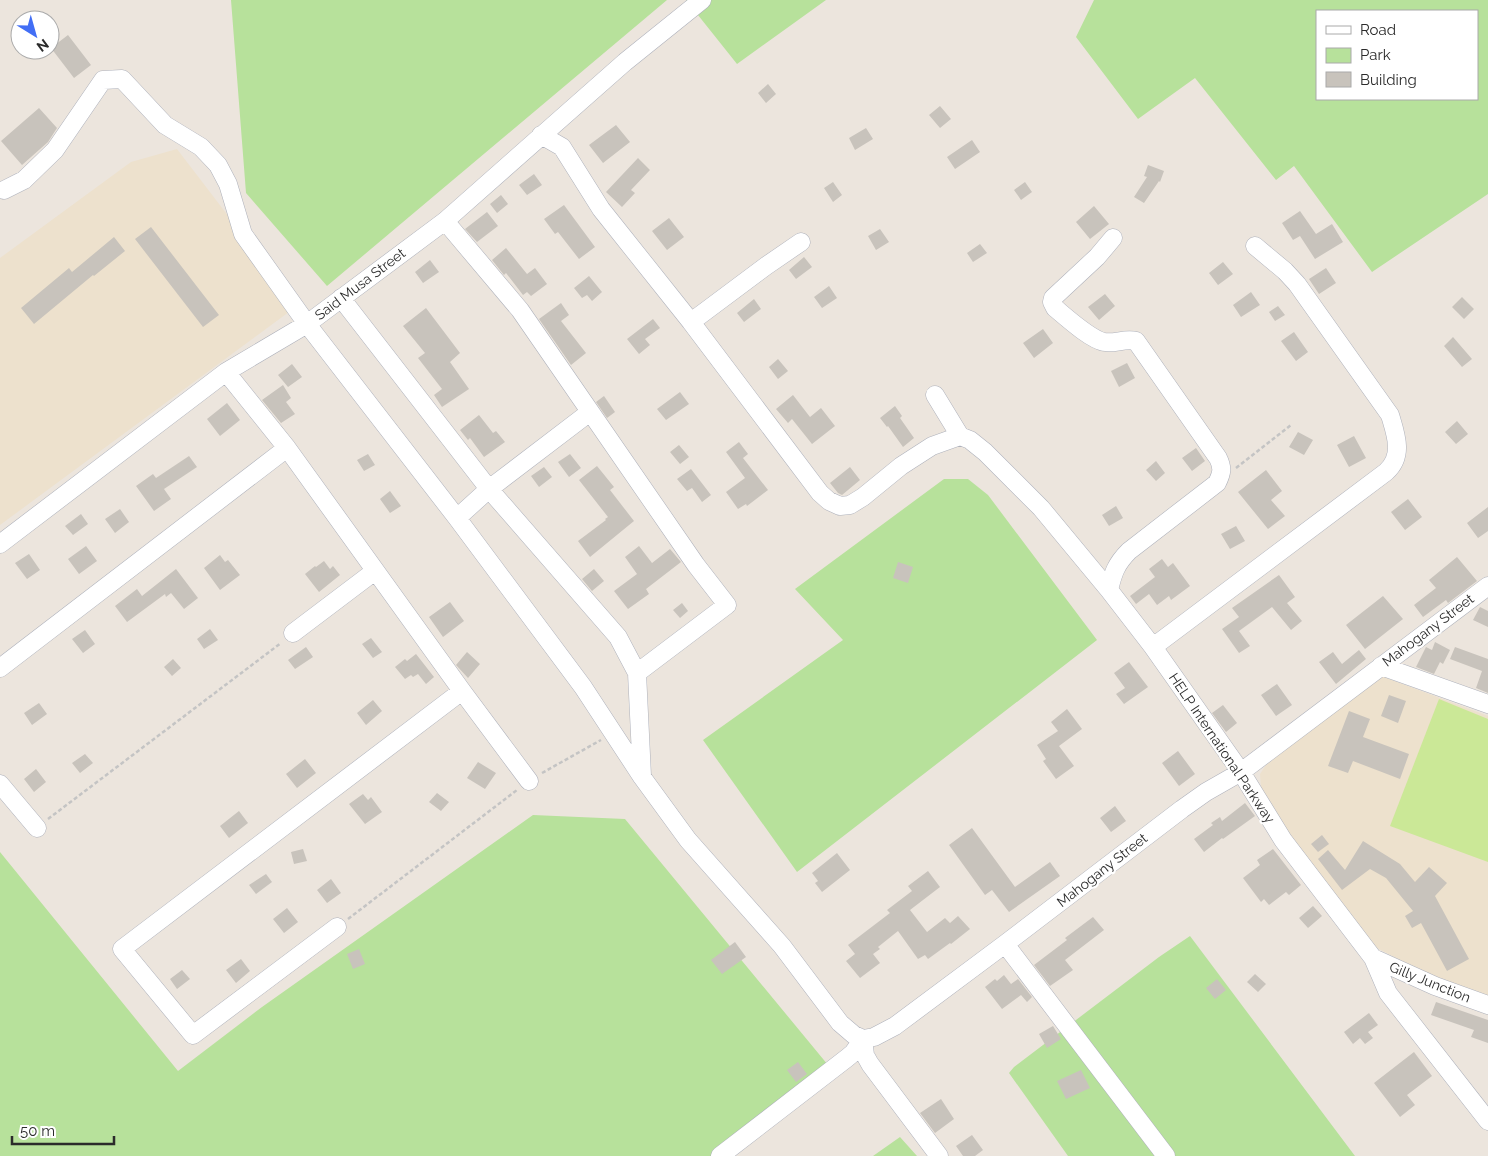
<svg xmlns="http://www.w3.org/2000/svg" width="1488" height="1156" viewBox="0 0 1488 1156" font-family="Raleway,sans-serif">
  <rect width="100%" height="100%" fill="#ece5dd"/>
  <!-- education -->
  <path fill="#ede1cd" d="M177,149l120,157 -297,219v-267l131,-96z
    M1381,676l107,40v280l-53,-18 -64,-33 -109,-143 -2,-28 16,-24z"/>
  <!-- green -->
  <path fill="#b7e19b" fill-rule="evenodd" d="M231,0h436l-340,286 -81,-93z
    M686,0h140l-89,64z
    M1094,0h394v194l-116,78 -78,-106 -18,14 -81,-102 -57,41 -62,-82zM1317,11h160v88h-160z
    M944,479h24l20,16 109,145 -300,232 -94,-132 140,-100 -48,-51z
    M533,815l92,4 203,246 -116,91h-712v-304l178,219 84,-64z
    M1190,936l165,220h-287l-59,-83 5,-6 145,-110z
    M900,1137l17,19h-44z"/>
  <!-- pitch -->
  <path fill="#cbe897" d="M1439,699l49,20v143l-98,-36z"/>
  <!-- building -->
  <path fill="#c8c3bc" d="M68,35l23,30 -17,13 -23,-30z
    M768,84l8,10 -10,9 -8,-10z
    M940,106l11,13 -11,9 -11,-13z
    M39,108l18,20 -9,14 -26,23 -21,-24z
    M616,125l14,17 -27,21 -14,-18z
    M866,128l7,11 -18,11 -6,-12z
    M972,140l8,12 -25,17 -8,-12z
    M638,158l12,12 -19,20 4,3 -13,14 -16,-15z
    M1148,165l16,6 -4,11 -1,-1 -15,22 -10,-6 13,-20 -3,-1z
    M534,174l8,11 -15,10 -8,-10z
    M833,182l9,13 -9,7 -9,-14z
    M1025,182l7,10 -11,8 -7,-10z
    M501,195l7,9 -11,9 -7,-9z
    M564,205l31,42 -16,12 -21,-27 -3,2 -11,-15z
    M1094,206l15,18 -19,15 -14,-17z
    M1300,211l16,23 16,-10 11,18 -28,17 -15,-23 -7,4 -11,-17z
    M487,212l11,14 -21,16 -12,-13z
    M669,218l15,19 -17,13 -15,-19z
    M151,227l68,88 -16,12 -68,-88z
    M880,229l9,13 -13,8 -8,-14z
    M114,237l11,14 -31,25 -1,-1 -59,49 -13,-16 48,-40 3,4z
    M980,244l7,9 -14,9 -6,-9z
    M506,248l21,26 8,-6 12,16 -16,12 -4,-4 -4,3 -17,-22 -2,2 -12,-15z
    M804,257l8,10 -16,12 -7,-9z
    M430,260l9,12 -16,11 -8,-11z
    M1223,262l10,12 -15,11 -9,-12z
    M1326,268l10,15 -17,11 -10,-15z
    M589,276l13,16 -10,9 -5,-6 -5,3 -8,-10z
    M829,286l8,12 -15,10 -8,-11z
    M1251,292l9,13 -19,12 -8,-12z
    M1105,294l10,12 -16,14 -11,-13z
    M1462,297l12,12 -10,10 -12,-12z
    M754,299l7,10 -17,13 -7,-9z
    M561,303l8,12 -8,6 25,32 -15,12 -32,-46z
    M1278,306l7,9 -10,6 -6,-9z
    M426,308l34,45 -10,9 19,27 -27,18 -8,-12 8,-6 -24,-31 7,-5 -22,-27z
    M653,319l7,9 -15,11 5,6 -11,9 -12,-15z
    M1043,329l10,14 -19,15 -11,-15z
    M1294,332l14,20 -12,9 -15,-20z
    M1453,337l19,22 -10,8 -18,-21z
    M778,359l10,12 -10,8 -9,-12z
    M1127,363l8,15 -16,9 -8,-16z
    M292,364l10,13 -14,10 -10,-12z
    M283,385l8,13 -5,4 9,12 -14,9 -19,-23z
    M680,392l9,12 -23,16 -9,-11z
    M793,395l17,22 11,-9 14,18 -23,18 -20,-25 -4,4 -12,-14z
    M604,396l11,16 -8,6 -11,-16z
    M227,403l13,17 -20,16 -13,-17z
    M895,406l7,10 -2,2 14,20 -11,9 -15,-21 -1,1 -7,-9z
    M479,415l14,18 3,-2 9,11 -21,15 -14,-19 -2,2 -8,-10z
    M1457,421l11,13 -12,10 -11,-12z
    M1298,432l15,8 -9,15 -15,-8z
    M1354,436l12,22 -17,9 -12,-22z
    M739,442l9,12 -5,4 25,32 -21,16 -1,-2 -8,5 -12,-17 19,-14 -19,-26z
    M679,445l10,12 -9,7 -10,-12z
    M1196,448l9,13 -13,10 -10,-13z
    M368,454l7,11 -11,6 -7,-11z
    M570,454l11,14 -12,9 -11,-15z
    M189,456l8,11 -33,22 7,10 -17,12 -18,-25 17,-12 3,4z
    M1156,461l9,12 -9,8 -10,-11z
    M597,466l17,21 -4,3 24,31 -44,36 -12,-16 28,-21 -1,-1 3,-2 -29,-37z
    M544,467l8,10 -13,10 -8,-11z
    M850,467l10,13 -18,15 -4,-2 -8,-10z
    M691,469l20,26 -9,7 -10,-14 -5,3 -10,-12z
    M1266,470l16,21 -11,9 14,16 -17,13 -30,-37z
    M390,491l11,15 -11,7 -10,-14z
    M1408,499l14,18 -17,13 -14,-18z
    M1116,506l7,12 -14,8 -7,-11z
    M1488,507v24l-10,7 -11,-15z
    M120,509l9,13 -14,11 -10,-14z
    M81,514l7,10 -15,11 -8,-9z
    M1236,526l9,15 -15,8 -9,-15z
    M86,546l11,15 -18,13 -11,-15z
    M639,546l13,17 18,-14 11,13 -35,27 3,5 -21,15 -14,-18 23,-17 -12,-17z
    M29,554l11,16 -13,9 -12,-16z
    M220,555l5,7 3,-2 12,15 -20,15 -16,-22z
    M1457,557l20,24 -29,22 -2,-3 -23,17 -9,-12 22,-17 -7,-8z
    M1162,559l6,8 5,-4 17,23 -19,14 -2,-4 -12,9 -8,-11 -13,10 -6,-8 25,-19 -6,-8z
    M324,561l6,8 3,-3 7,9 -21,17 -14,-18 10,-8 1,1z
    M898,562l15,5 -5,16 -15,-5z
    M176,569l22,29 -14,11 -13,-16 -5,4 -1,-3 -38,28 -12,-16 22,-17 5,7z
    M594,569l10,12 -12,10 -10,-12z
    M1279,575l16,22 -8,6 15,18 -11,9 -19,-23 -33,24 11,15 -11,7 -17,-24 17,-12 -7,-9z
    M1383,596l20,23 -38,30 -19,-24z
    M450,602l14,19 -21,16 -14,-20z
    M682,603l6,8 -8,7 -7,-8z
    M1480,607l8,4v16l-15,-7z
    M210,629l8,11 -14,9 -7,-10z
    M85,630l10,14 -12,9 -11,-14z
    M371,638l11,14 -9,6 -11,-14z
    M1435,642l15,8 -7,14 -3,-2 -6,12 -18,-7 10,-20 6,3z
    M306,647l7,10 -18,12 -7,-9z
    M1455,647l33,12v34l-12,-5 6,-17 -32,-12z
    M1359,650l7,9 -30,25 -17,-22 14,-10 9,12z
    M467,652l13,12 -12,14 -12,-13z
    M416,654l18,23 -8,7 -8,-10 -5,3 -2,-2 -6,4 -10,-12 10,-8 2,2z
    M173,659l8,9 -9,8 -8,-9z
    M1129,662l19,25 -24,17 -8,-10 9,-6 -11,-15z
    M1277,684l15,21 -16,11 -15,-21z
    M1389,695l17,6 -8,22 -17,-7z
    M373,700l9,11 -16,14 -9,-12z
    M39,703l8,11 -15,11 -8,-12z
    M1223,705l14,18 -11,9 -14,-19z
    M1067,709l15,20 -23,17 15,20 -18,13 -13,-18 3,-2 -9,-14 21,-14 -7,-9z
    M1349,711l21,8 -7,18 46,17 -9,25 -47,-18 -5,12 -20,-7z
    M1178,751l17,23 -16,12 -17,-23z
    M85,754l8,9 -13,10 -8,-10z
    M305,759l11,14 -19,15 -11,-14z
    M478,762l18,11 -11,16 -18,-11z
    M36,769l10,13 -12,10 -10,-13z
    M437,793l12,9 -8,9 -12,-9z
    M363,794l5,6 3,-3 11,15 -17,12 -16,-20z
    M1245,803l10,13 -32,23 -1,-1 -18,14 -10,-13 19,-14 -2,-2 9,-6 2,4z
    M1115,806l11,15 -15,11 -11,-14z
    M239,811l9,12 -19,15 -9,-12z
    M972,828l43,59 35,-25 10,14 -51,36 -17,-22 -7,5 -36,-50z
    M1322,835l7,9 -11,8 -7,-8z
    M1363,841l37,23 15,18 14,-15 18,16 -12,13 34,63 -22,12 -26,-48 -9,5 -7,-12 8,-5 -27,-33 -16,-9 -28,21 -24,-31 10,-9 17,20z
    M303,849l4,12 -13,3 -3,-12z
    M1273,849l28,36 -12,10 -3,-3 -17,13 -5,-6 -3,3 -18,-24 17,-13 -3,-5z
    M837,853l13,17 -28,22 -7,-9 3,-2 -6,-8z
    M928,871l12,16 -30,23 17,22 18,-14 5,5 8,-7 12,13 -19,15 -1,-1 -22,16 -3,-4 -7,4 -20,-28 -20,16 2,2 -7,5 7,9 -20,15 -14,-17 9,-7 -7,-9 42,-32 -3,-3 25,-19 -4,-5z
    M266,874l6,8 -16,12 -7,-9z
    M331,879l10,14 -14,10 -10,-13z
    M1313,906l9,10 -14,12 -9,-10z
    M287,908l11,14 -14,11 -11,-14z
    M1093,917l11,13 -39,30 8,10 -23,16 -16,-21 33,-25 -2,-2z
    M735,942l11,15 -24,17 -11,-14z
    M359,949l6,15 -12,5 -6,-15z
    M241,959l9,12 -14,12 -10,-13z
    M182,970l8,9 -13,10 -7,-10z
    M1255,974l11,10 -8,8 -11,-10z
    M1004,975l7,9 7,-5 14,18 -5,5 -6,-7 -19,14 -17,-22 10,-8 2,2z
    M1217,979l9,11 -11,9 -9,-11z
    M1436,1002l52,18v23l-17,-6 3,-7 -43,-15z
    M1369,1013l9,12 -10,7 5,6 -8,6 -5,-6 -7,6 -9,-12z
    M1053,1026l8,13 -14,9 -8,-14z
    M1414,1052l18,24 -25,19 8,10 -15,12 -26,-34z
    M798,1062l9,12 -11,8 -9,-12z
    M1081,1070l9,18 -24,11 -9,-18z
    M941,1099l13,20 -19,14 -15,-20z
    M972,1135l11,15 -8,6h-12l-7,-10z"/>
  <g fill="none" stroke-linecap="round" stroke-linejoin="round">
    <defs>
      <path id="minor" d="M541,135l21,12 39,62 90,113 129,171 9,8 11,5 10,-1 13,-8 38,-31 31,-20 28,-10
        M4,190l20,-10 31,-30 48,-70 19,-1 43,46 36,22 17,18 10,19 15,50 64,90 150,194 126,169 59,90 46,63 94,106 58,77 14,12 9,4
        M445,221l75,89 176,255 31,40 -90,68
        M341,298l148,191 129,148 19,36 5,103
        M691,322l75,-56 35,-24
        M226,372l61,76 175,243 67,90
        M935,395l25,41 10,4 15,12 56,56 68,82 44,57 88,125 42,68 90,118 15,35 100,128
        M457,518l32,-29 101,-77
        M0,544l226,-172 81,-48 138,-103 180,-159 77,-62
        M1109,590c4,-17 7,-26 20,-39l88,-68c5,-10 6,-15 1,-25l-82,-117c-11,-3 -21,3 -32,1 -14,-3 -37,-24 -49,-34l-3,-6 1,-4 44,-41 16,-19
        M293,633l82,-62
        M1153,647l233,-175c18,-16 10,-37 4,-57l-93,-131 -12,-13 -30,-25
        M1381,666l107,38
        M0,668l287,-220
        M0,784l37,44
        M337,927l-144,108 -71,-86 340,-258
        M1005,944l161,212
        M1373,958l62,28 53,19
        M863,1039l2,16 5,9 69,92
        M720,1156l127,-98 6,-5 10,-14 11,-2 21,-11 110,-82 177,-135 24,-17 35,-20 247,-186"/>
    </defs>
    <!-- minor casing -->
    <use href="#minor" stroke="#aeb1bb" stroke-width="19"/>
    <!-- path -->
    <path stroke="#c4c4c4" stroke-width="2.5" stroke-dasharray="4 2.5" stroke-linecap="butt" d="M1236,468l55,-43
      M542,773l59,-33
      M48,819l233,-176
      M348,919l169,-129"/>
    <!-- minor -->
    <use href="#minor" stroke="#fff" stroke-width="18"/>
  </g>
  <g text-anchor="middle" stroke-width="4.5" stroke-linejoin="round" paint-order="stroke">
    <!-- street labels -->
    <g font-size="14" fill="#2b2b2b" stroke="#fff">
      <text transform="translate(360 284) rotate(-37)" y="5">Said Musa Street</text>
      <text transform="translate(1428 630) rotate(-37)" y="5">Mahogany Street</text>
      <text transform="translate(1222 748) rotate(56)" y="5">HELP International Parkway</text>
      <text transform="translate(1102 870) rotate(-38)" y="5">Mahogany Street</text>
      <text transform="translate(1430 982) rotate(22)" y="5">Gilly Junction</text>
    </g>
  </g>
  <!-- legend -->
  <rect x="1316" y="10" width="162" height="90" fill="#ffffff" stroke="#aaaaaa"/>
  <rect x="1326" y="26" width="25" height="8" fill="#ffffff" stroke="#aaaaaa"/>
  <text x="1360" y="35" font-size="15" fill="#2b2b2b">Road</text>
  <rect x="1326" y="48" width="25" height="15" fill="#b7e19b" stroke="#aaaaaa"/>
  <text x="1360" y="60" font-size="15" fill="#2b2b2b">Park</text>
  <rect x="1326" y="72" width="25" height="15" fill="#c8c3bc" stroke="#aaaaaa"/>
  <text x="1360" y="85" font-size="15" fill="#2b2b2b">Building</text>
  <!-- north arrow -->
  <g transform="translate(35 35) rotate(143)"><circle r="24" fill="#ffffff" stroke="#aaaaaa"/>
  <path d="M0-4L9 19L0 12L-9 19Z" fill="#426ef5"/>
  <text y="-8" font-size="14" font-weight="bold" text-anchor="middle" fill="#2b2b2b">N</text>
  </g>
  <!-- scale -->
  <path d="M12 1136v8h102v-8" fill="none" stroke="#2b2b2b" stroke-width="2.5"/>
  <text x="20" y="1136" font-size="15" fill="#2b2b2b" stroke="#ffffff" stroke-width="4" paint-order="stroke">50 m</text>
</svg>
